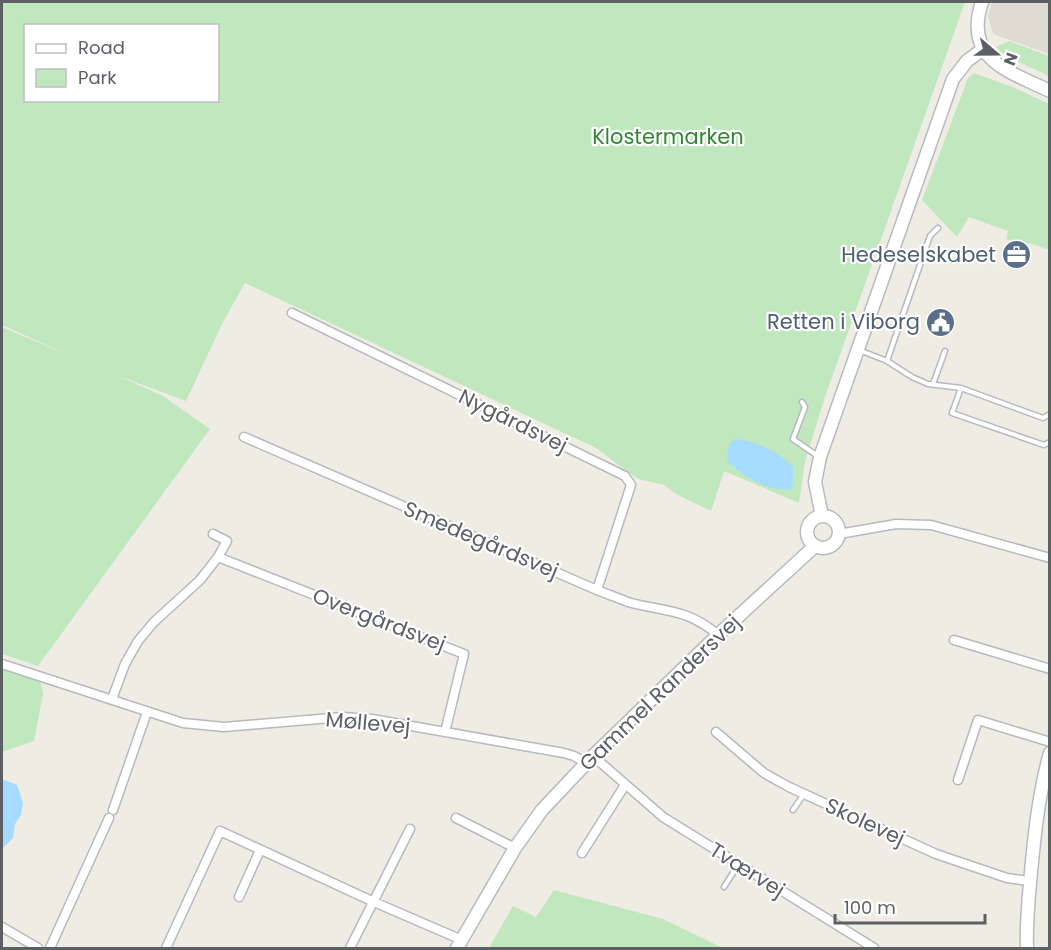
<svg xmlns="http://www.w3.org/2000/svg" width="1051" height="950" viewBox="0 0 1051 950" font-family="Poppins,sans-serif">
  <rect width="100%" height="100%" fill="#efece4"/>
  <!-- education -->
  <path fill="#dfdbd2" d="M992,2h57v52l-56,-20 -5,-18z"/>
  <!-- green -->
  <path fill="#c1e7bf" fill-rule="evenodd" d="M2,2h963l-141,398 -19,62 -6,41 -75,-32 -13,40 -35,-17 -12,-9 -26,-6 -42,-31 -351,-165 -22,39 -37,79 -70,-26 47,21 47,33 -172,237 -36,-12v-327l73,31 -73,-33zM26,26h192v74h-192z
    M1009,41l40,15v20l-47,-22 -6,-7z
    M974,73l41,15 34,16v146l-20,-7 -2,4 -21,-8 2,-8 -39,-14 -12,20 -35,-37 46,-122z
    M2,669l38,11 3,14 -9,47 -32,11z
    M554,890l109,29 60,29h-234l24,-42 23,11z"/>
  <!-- water -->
  <path fill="#a4dbff" d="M736,439c20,2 43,13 57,28v17l-2,5c-22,4 -47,-13 -64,-28l2,-17z
    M2,779l15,6 6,18 -2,12 -6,9 -2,14 -9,9 -2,1z"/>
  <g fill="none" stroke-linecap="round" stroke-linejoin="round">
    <defs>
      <path id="lane" d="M859,350l28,11 25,16 16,7 33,4 82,30 7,-4
        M887,361l43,-125 8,-8
        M933,384l12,-33
        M961,388l-9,25 92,32 6,-3
        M802,402l3,5 -12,32 26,18
        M793,810l11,-16
        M724,887l14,-22"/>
      <path id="street" d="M292,313l333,163 6,9 -34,105
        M244,437l353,153c10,4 21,8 31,12 36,10 59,6 90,33
        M213,534l14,7 -9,16
        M839,534l57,-10 35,1 119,33
        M954,640l96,29
        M2,664l181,59 41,4 119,-10 29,2 192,34 10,3 12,7
        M112,699l13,-35 13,-23 16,-19 46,-42 18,-23 246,97 -19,78
        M716,732l48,41 25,14 147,67 71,24 23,3
        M593,756l70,61 211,131
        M958,780l20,-60 72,22
        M113,810l34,-98
        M456,818l59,30
        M582,853l43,-68
        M239,897l21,-47
        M2,927l36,21
        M50,948l59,-130
        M166,948l54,-117 154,71 88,38
        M350,948l60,-119"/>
      <path id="secondary" d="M982,2c-19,57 26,69 68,89
        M807 532a16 16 0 1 1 32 0a16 16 0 1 1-32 0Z
        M822,516l-7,-34 5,-25 133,-378 14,-18 16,-12
        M457,948l58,-100 27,-38 51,-54 125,-121 97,-89
        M1027,948c-1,-22 1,-43 3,-65 4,-44 8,-87 20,-130"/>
    </defs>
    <!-- lane casing -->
    <use href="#lane" stroke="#b6babe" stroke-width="7"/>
    <!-- street casing -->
    <use href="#street" stroke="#b6babe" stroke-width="11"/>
    <!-- secondary casing -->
    <use href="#secondary" stroke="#b7bbc0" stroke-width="15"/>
    <!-- lane -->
    <use href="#lane" stroke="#fff" stroke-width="4"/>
    <!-- street -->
    <use href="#street" stroke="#fff" stroke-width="8"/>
    <!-- secondary -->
    <use href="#secondary" stroke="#fff" stroke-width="12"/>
  </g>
  <!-- icons -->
  <defs>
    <symbol id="office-disc" viewBox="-11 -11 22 22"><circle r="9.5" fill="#5c6f8a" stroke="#fff"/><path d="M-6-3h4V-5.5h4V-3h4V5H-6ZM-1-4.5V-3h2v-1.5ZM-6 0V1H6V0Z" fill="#fff"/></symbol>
    <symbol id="civic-disc" viewBox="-11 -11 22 22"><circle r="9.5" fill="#5c6f8a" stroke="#fff"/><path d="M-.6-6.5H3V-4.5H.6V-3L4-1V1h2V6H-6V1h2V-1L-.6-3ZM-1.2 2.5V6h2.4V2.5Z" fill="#fff"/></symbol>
  </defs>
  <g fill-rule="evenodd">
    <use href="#office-disc" x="1000" y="238" width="33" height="33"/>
    <use href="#civic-disc" x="924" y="306" width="33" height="33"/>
  </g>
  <g text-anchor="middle" stroke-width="4.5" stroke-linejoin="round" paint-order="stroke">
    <!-- park labels -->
    <g font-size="21" fill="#318632" stroke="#fff">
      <text x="668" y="144">Klostermarken</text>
    </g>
    <!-- service labels -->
    <g font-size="21" fill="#4e5e75" stroke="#fff" text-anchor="end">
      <text x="996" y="262">Hedeselskabet</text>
      <text x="920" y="329">Retten i Viborg</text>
    </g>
    <!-- street labels -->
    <g font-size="21" fill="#5c6065" stroke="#fff">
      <text transform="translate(513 421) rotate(26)" y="7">Nygårdsvej</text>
      <text transform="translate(481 540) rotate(23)" y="7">Smedegårdsvej</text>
      <text transform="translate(379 620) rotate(21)" y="7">Overgårdsvej</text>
      <text transform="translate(660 693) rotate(-44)" y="7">Gammel Randersvej</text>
      <text transform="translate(368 723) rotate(5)" y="7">Møllevej</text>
      <text transform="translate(865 822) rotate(25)" y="7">Skolevej</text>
      <text transform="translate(747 870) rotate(32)" y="7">Tværvej</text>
    </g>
  </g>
  <!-- border -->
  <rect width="1051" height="950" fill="none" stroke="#5c6065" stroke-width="6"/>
  <!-- legend -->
  <rect x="24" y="24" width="195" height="78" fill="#ffffff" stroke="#bebfc1" stroke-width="1.5"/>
  <rect x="36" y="44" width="30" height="9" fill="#ffffff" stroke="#bebfc1" stroke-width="1.5"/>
  <text x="78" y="54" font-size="18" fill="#5c6065">Road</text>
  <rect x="36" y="69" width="30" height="18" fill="#c1e7bf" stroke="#bebfc1" stroke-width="1.5"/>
  <text x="78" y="84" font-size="18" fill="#5c6065">Park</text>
  <!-- north arrow -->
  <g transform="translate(997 54) rotate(110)" stroke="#ffffff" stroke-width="4.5" paint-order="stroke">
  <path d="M0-4.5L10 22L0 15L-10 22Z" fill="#5c6065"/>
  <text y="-9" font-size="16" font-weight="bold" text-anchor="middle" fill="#5c6065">N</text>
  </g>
  <!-- scale -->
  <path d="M835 914v9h150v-9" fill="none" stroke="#5c6065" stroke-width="3"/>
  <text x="844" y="914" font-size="18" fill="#5c6065" stroke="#ffffff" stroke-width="4.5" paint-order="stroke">100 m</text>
</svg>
